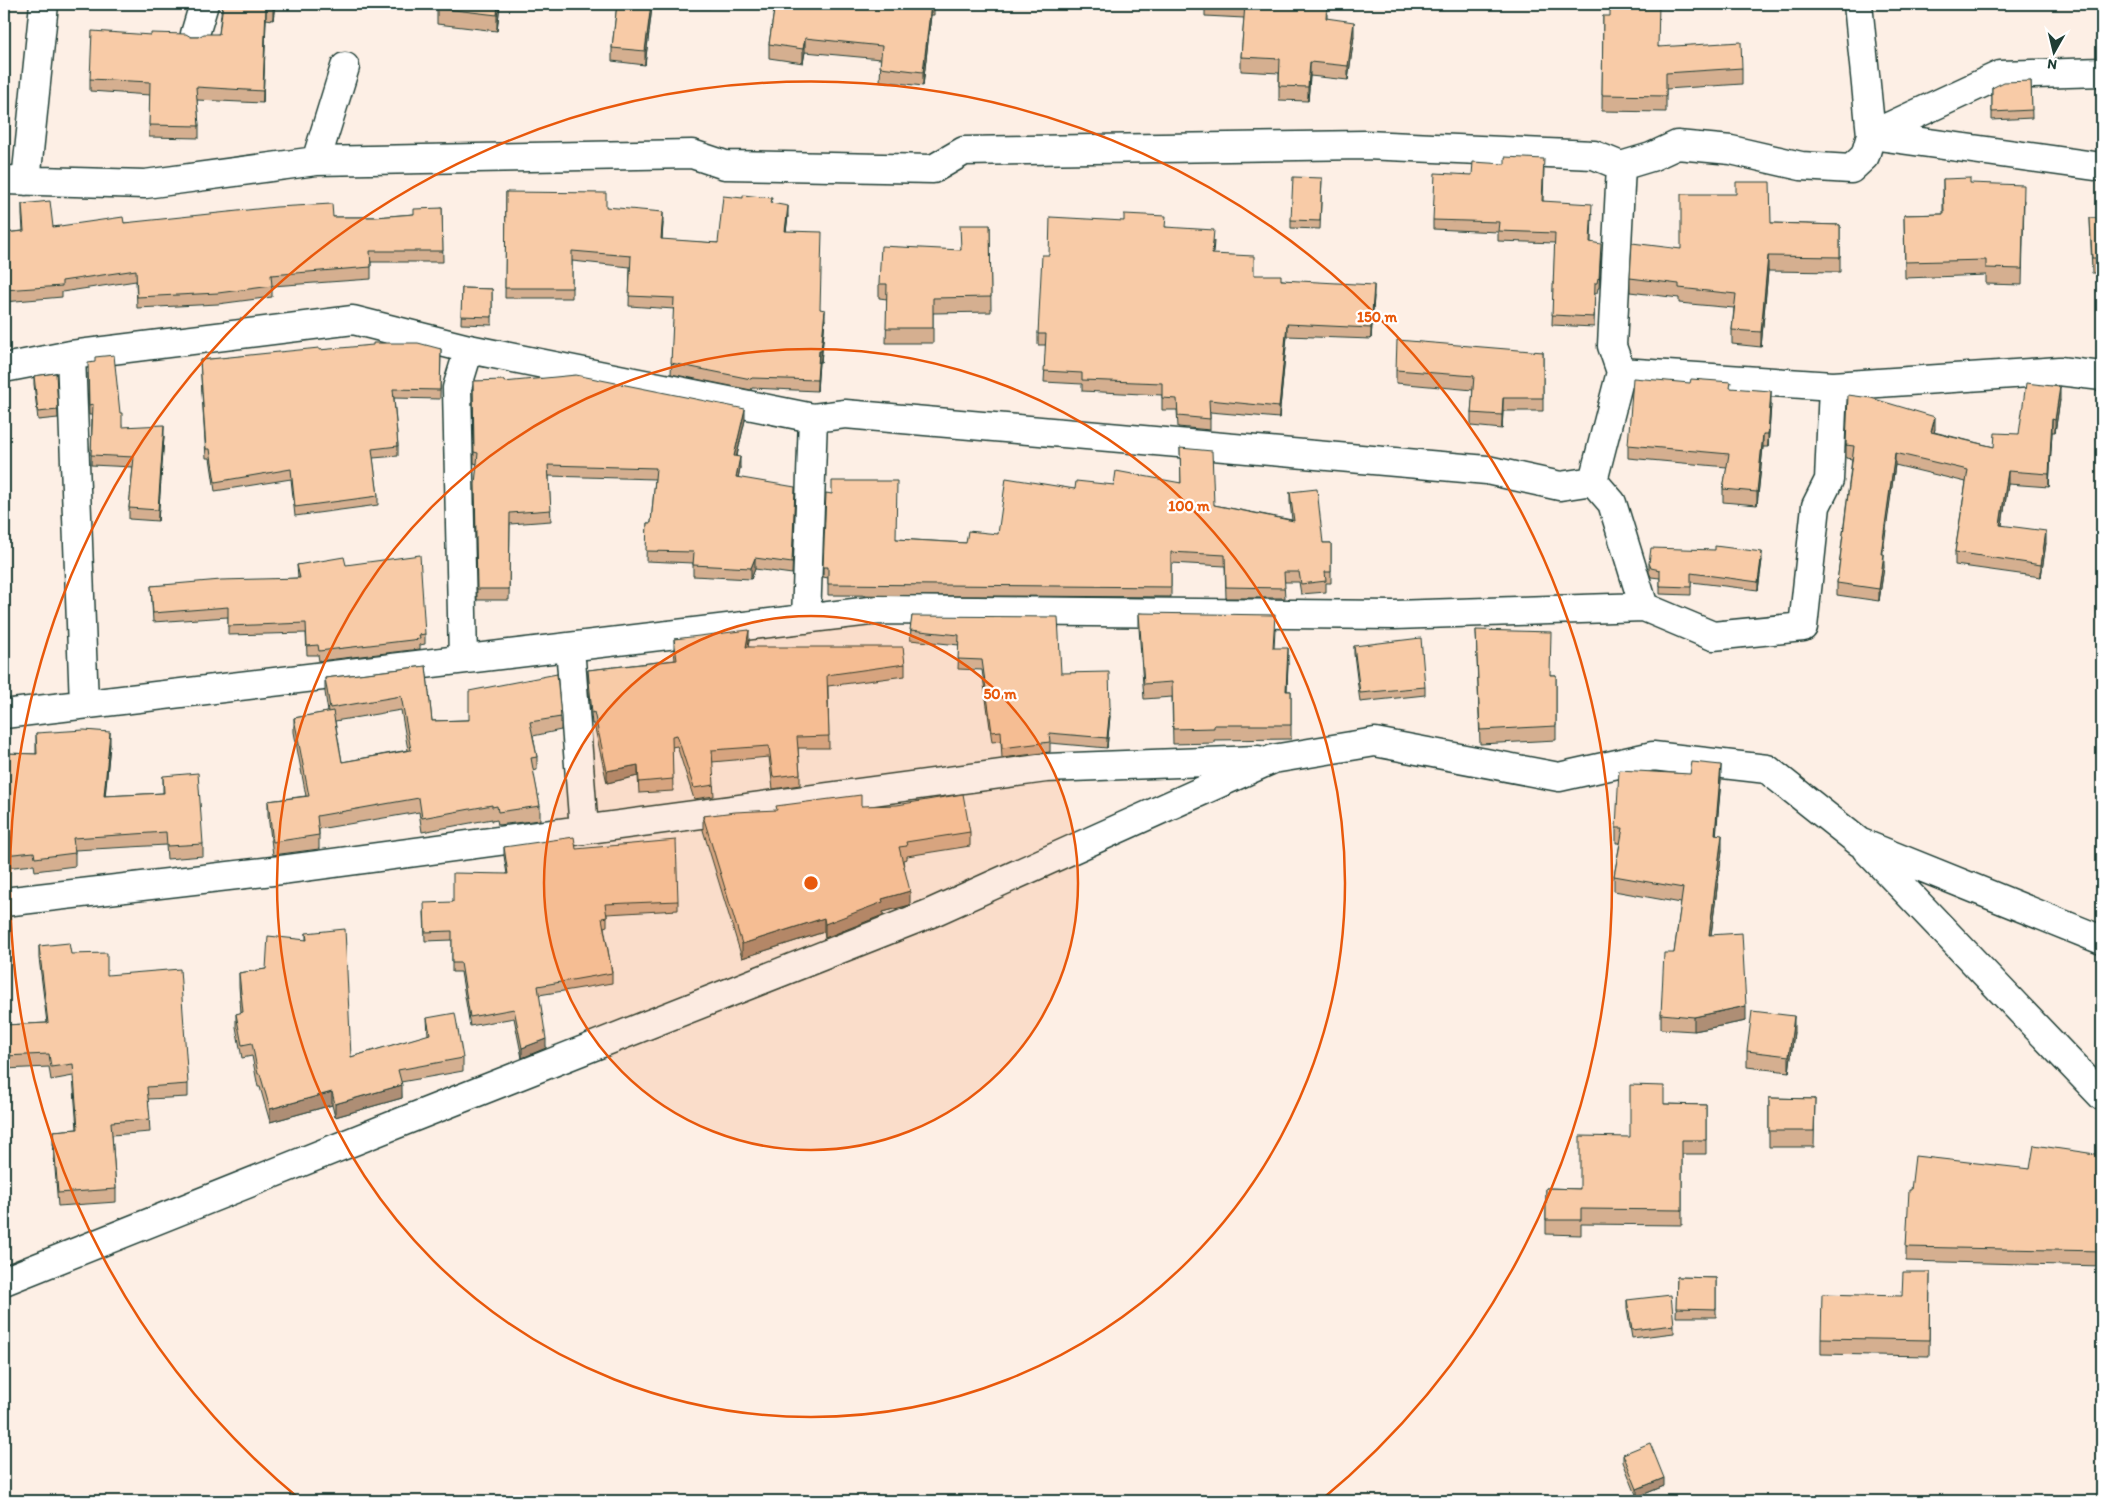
<svg xmlns="http://www.w3.org/2000/svg" width="2106" height="1505" viewBox="0 0 2106 1505" font-family="Itim,sans-serif">
  <rect width="100%" height="100%" fill="#fdefe5"/>
  <filter id="ink" filterUnits="userSpaceOnUse"><feTurbulence type="fractalNoise" baseFrequency=".02" numOctaves="2"/><feDisplacementMap in="SourceGraphic" scale="10" xChannelSelector="R" yChannelSelector="G"/><feConvolveMatrix kernelMatrix="1 2 1 2 8 2 1 2 1" color-interpolation-filters="sRGB"/></filter>
  <g filter="url(#ink)">
    <g fill="none" stroke-linecap="round" stroke-linejoin="round">
      <defs>
        <path id="street" d="M1858,4l13,131 231,32
          M195,34l9,-30
          M316,161l29,-94
          M1621,166l-9,180 9,26 -28,109 19,22 32,104
          M4,180l141,4 171,-23 376,-7 33,11 208,4 31,-18 401,-6 229,10 27,11 30,-9 26,-12 54,5 70,16 50,3 14,-13 6,-21 129,-60 102,-3
          M26,181l18,-177
          M71,355l13,349
          M4,368l67,-13 282,-35 116,29 344,69 32,-4 642,56 73,16 33,-5
          M1621,372l212,14 226,-15 43,5
          M806,619l7,-201
          M570,647l14,183
          M463,659l-6,-271 12,-39
          M4,714l875,-104 515,5 250,-8 69,29 90,-9 13,-121 13,-26 4,-94
          M1866,849l236,247
          M4,902l277,-32 765,-102 212,-8
          M4,1281l405,-162 522,-206 342,-154 102,-17 184,35 94,-21 114,13 92,73 243,98"/>
      </defs>
      <!-- street casing -->
      <use href="#street" stroke="#1f3d34" stroke-width="31"/>
      <!-- street -->
      <use href="#street" stroke="#fff" stroke-width="28"/>
    </g>
    <!-- wall -->
    <path fill="#d5af90" stroke="#1f3d34" fill-rule="evenodd" d="M222,4h53l-2,16 -7,-1 -3,84 -66,-3 2,26v12l-50,-1 1,-42 -60,-4v-12l101,-42h7l21,-3z
      M500,4l-3,27 -60,-7v-16z
      M617,4h93v4l-58,-1 -7,58 -33,-4v-13z
      M775,4h159v11h-3l-8,71 -43,-5 1,-22 -76,-7 -2,11 -34,-5v-14z
      M1172,4h155v15l27,17 -6,44 -38,-4 -2,25 -29,-1v-27l-38,-2v-14l3,-39 -39,-2v-10z
      M1603,16l56,31 83,21v16l-76,5v23l-64,-1z
      M2031,81l1,37 -40,2v-32z
      M1544,169l-1,32 49,13 -1,28 10,11 -2,35h-1l-1,5h-2l-1,34 -42,-2 3,-82 -57,-2v-9l-65,-3v-9l39,-45z
      M1322,178l-2,51 -29,-1v-8z
      M1943,179l27,4 54,17 -2,85 -36,-1v-9l-81,3 -1,-63 39,-1z
      M506,192l100,15 57,16 -1,17 56,3 54,-39 16,12 -2,15 34,78 5,11 -4,42h-2l-2,29 -65,-3 -1,2 -80,-16 3,-65 -45,-3 1,-39 -58,-6v37h-67z
      M22,204l31,23 71,-4 209,-6h43l38,-3 28,-6 1,54h-72v17l-99,7v11l-54,7 -81,4 -1,-27 -74,11v5l-58,5v-69l19,-2 -1,-16z
      M2090,218h12v55h-10z
      M1771,223l69,2v47l-72,-1 -7,76 -29,-3v-14l2,-22 -55,-5v-5l-49,-6v-14l51,-29z
      M990,225l1,87 -58,1v30h-47l1,-44 -8,-1v-14l81,-34z
      M1166,227l48,14 -1,13 41,21 120,21 -3,43 -84,-3 -8,82 -69,-6v18l-32,-3 -1,-17h-15v-15l-80,-4v-7l-38,-2 2,-37h-8v-11l11,-79z
      M462,288l30,1v36l-31,-1z
      M441,349l-1,50 -46,-1 4,48v10l-25,2 5,38v9l-83,11 -4,-37 -76,12 -5,-33h-4l-6,-98 119,-10z
      M1543,352v59h-40l-1,18 -31,-3v-13l2,-23 -77,-7v-13z
      M56,373l2,45 -20,2 -4,-36v-8z
      M88,373l32,40 2,14 42,9 -6,85 -29,-2v-11l4,-41 -42,-2 1,-50h-3z
      M473,381l31,1 241,38 -8,36 3,12 -2,10 57,20 -3,76 -37,-5 -4,10 -58,-3v-13l-47,-2 1,-38h4l4,-44 -106,-3 2,45 -41,3 -1,76h-32l-2,-105 2,-31 -3,-1z
      M1731,388l40,16 -3,43h-5l-6,58 -34,-3v-13l4,-22 -99,-9v-13z
      M2060,400l-5,32h-3l-3,55 -41,-3 -6,41 44,18 -5,34 -86,-12v-13l11,-70 -71,-17 -13,89 2,13 -5,34 -42,-6v-12l15,-124 -6,-1v-13l89,-16 -1,3 60,15 25,-13z
      M1180,448l34,57 78,15 -2,-18v-10l33,51h8v40h-5v9l-25,2 -2,-12h-15l1,16h-59l-1,-32 -54,-3v34l-343,-2v-17l-5,-1v-10l9,-73 64,45 70,4 32,-9 77,-45 39,-4 67,-2z
      M1762,560l-4,30 -67,-8v13l-31,-1v-16l-9,-1 -2,-5v-9z
      M297,565h49l79,69v10l-5,1v4l-101,12 -1,-6h-11l-1,-22 -78,2v-18l-75,5 -2,-36 147,-8z
      M1139,613l136,16 -1,19 14,15 -1,28h4v48l-77,1v3l-41,1 -1,-47 -28,2 -5,-71z
      M912,616l149,57 49,43 -3,32 -57,-5v9l-48,6 -1,-17 -9,1 -10,-72 -24,-1 1,-24 -49,-5z
      M1476,630l75,45h5v65l-76,4z
      M674,639l75,2 -1,6 157,17v12l-77,10 1,62h-31l2,26v11l-27,4 -4,-32 -57,5 2,34 -20,3 -17,-53 -5,1 1,44 -34,2 -1,-17 -31,7 -13,-59h-2l-4,-42v-12l87,-10 -1,-10z
      M1354,646l71,41v8l-65,7 -6,-48z
      M426,666l6,55 129,-4v13l-28,6 4,21v13l-4,1 7,35v14l-42,5 -1,-5 -5,1v-2l-70,13 -3,-20 -100,17v20l-46,6 -5,-40v-14l38,-5 -12,-64v-14l34,-6 -3,-20v-14zM401,710l7,40 -66,12 -7,-41z
      M36,733l74,11 -5,52 58,-3v-17l40,68v12l-36,3 -1,-14 -91,5v16l-40,5 -1,-6 -30,3v-115l32,1z
      M1721,780l-5,54 6,16 -11,85 35,86 -52,10 -33,-2v-15l13,-61 7,-50 -67,-12v-15l6,-33h-4v-15z
      M861,806l109,26v14l-63,10v3l-4,1 7,45 -27,7v3l-58,23 -1,-6 -82,26 -39,-128v-14z
      M504,847l72,2 102,52v9l-71,4v12l-3,1 8,46v10l-73,12 7,53 -24,10 -8,-40 -44,8 -9,-54h-9v-32l-27,1 -1,-29 29,-10 54,-28 -3,-18z
      M306,933l45,124 77,-22 -1,-17 36,40v13l-62,11 1,16 -67,19 -3,-12 -62,17 -10,-35h-2l-6,-31 -10,2 -6,-31v-13l5,-1 -2,-27v-13l27,-4 40,-29z
      M39,946l32,8 36,21 81,109v13l-40,2 2,33 -38,3 4,54v13l-58,4 -5,-62v-13l24,-2 -4,-53 -22,4 -2,-13 -45,2v-44l43,-2 -8,-65z
      M1794,1032l-5,40 -42,-5v-16z
      M1769,1098l46,1 -1,48h-45z
      M1664,1104l42,1v49h-24v71l-101,-1v11l-35,-1v-46l34,1 50,-52z
      M2102,1155v111l-196,-5v-14l5,-57 119,-21z
      M1930,1272l-1,84 -108,-2v-16l81,-42z
      M1677,1277l39,1v39h-40z
      M1627,1300l47,25v8l-42,5 -5,-29z
      M1623,1454l41,32 -27,11 -14,-35z"/>
    <!-- shaded-wall -->
    <path fill="#ae8e75" stroke="#1f3d34" d="M274,4h1l-2,16v-13z
      M498,4h2l-3,27v-16z
      M651,4h1v3l-7,58v-14z
      M931,4v11l-8,71v-14z
      M266,6v13l-3,84v-12z
      M1354,22v14l-6,44v-14z
      M805,38v14l-2,11v-14z
      M1310,62v14l-2,25v-14z
      M788,206v10l-3,25v-10z
      M663,212v11l-2,27v-11z
      M1768,256v15l-7,76v-15z
      M1374,285v11l-3,43v-11z
      M825,310v10l-4,42v-11z
      M1287,324v12l-8,82v-11z
      M819,351v11l-2,29v-11z
      M2060,387v13l-5,32v-12z
      M1771,391v13l-3,43v-13z
      M1503,398v13l-1,18v-14z
      M745,409v11l-11,47v-11z
      M1935,417v12l-4,15v-12z
      M2052,419v13l-3,55v-13z
      M164,425v11l-6,85v-11z
      M1763,434v13l-6,58v-13z
      M1895,453v12l-14,101v-12z
      M740,457v11l-4,20v-11z
      M2008,471v13l-8,54v-13z
      M2046,531v12l-5,34v-12z
      M1762,552v8l-4,30v-8z
      M1884,554v13l-5,34v-12z
      M755,558v11l-4,10v-11z
      M749,630v11l-3,17v-11z
      M1288,648v15l-2,43v-15z
      M1110,707v9l-3,32v-10z
      M110,732v12l-6,64v-12z
      M638,765v11l-31,7v-12z
      M1721,765v15l-6,69v-15z
      M1722,835v15l-13,100v-15z
      M910,891v14l-27,7v3l-58,23v-14l57,-25z
      M824,918v14l-82,26v-14z
      M1746,1006v15l-52,10v-14z
      M1794,1016v16l-5,40v-16z
      M546,1039v9l-24,10v-10z
      M402,1085v13l-67,19v-13z
      M332,1092v13l-62,17v-13z
      M1664,1478v8l-27,11v-8z"/>
    <!-- building -->
    <path fill="#f8cba7" stroke="#1f3d34" d="M223,4h51l-1,3 -7,-1 -3,85 -67,-4 3,39 -50,-1 1,-43 -60,-3 2,-48 59,4v-2l35,1 5,3h7l6,-3h15z
      M438,4h60l-1,11 -60,-7z
      M617,4h34l-6,47 -33,-3z
      M775,4h156l-8,68 -43,-5 2,-21 -77,-8 -2,11 -34,-5z
      M1241,4h86l-1,14 28,4 -6,44 -38,-4 -2,25 -29,-1 1,-27 -39,-2 4,-53z
      M1610,4h49l-1,43 83,-5 1,26 -76,5v23l-64,-1 1,-79h7z
      M2031,81l1,29 -40,2v-24l12,-6z
      M1505,157l39,2 -2,42 50,3 -2,38 11,2 -2,35 -1,-1 -1,5h-2l-1,34 -42,-2 3,-82 -57,-2 1,-9 -66,-2 2,-47 37,2 1,-13 32,2z
      M1293,177l29,1 -2,43 -29,-1z
      M1970,178v5l54,2 -2,84 -36,-1v-8l-81,2 -1,-47 40,-1 -1,-35z
      M1736,182h34l1,41 69,2v32l-72,-1 -7,76 -29,-2 4,-36 -57,-6v-4l-49,-6 2,-35 49,6v-55h55z
      M506,192l100,1v14l57,5 -2,27 57,4 5,-47 20,2v-3l29,3 -1,5 17,3 -3,25 37,1 -2,77 5,1 -4,41h-2l-2,29 -65,-2 -1,1 -80,-16 3,-65 -45,-2 2,-40 -59,-5v37h-67z
      M50,201l3,26 70,-10 1,6 152,-16 56,-3 1,13h43l38,-3v-5l28,-1 1,43h-73l1,16 -100,8 1,11 -54,7 -81,4 -1,-27 -74,11v5l-58,4v-57l20,-2 -2,-27z
      M1124,214l42,2 -1,11 49,3 -2,24 42,2v19h27v5l93,5 -3,43 -84,-4 -8,83 -70,-7 1,19 -32,-3 -1,-17 -15,-1v-15l-80,-3v-7l-38,-2 2,-37h-8l4,-79h7l1,-38 74,4z
      M2090,218h12v40h-10z
      M960,225h30l1,72 -58,1v30h-47l1,-44h-8l2,-38 80,4z
      M462,288l30,1v28l-31,-1z
      M1397,340l146,12v46h-40l-1,17 -31,-2 3,-37 -78,-6z
      M373,343h45l23,6 -1,41 -47,-1 5,57 -26,3 6,47 -83,11 -4,-38 -76,13 -5,-33h-4l-6,-89 119,-12v2l54,-5z
      M114,355l6,58h2v14l42,-2 -6,85 -29,-2 5,-51 -43,-2 2,-51 -4,1 -1,-42 7,-1v-5z
      M56,373l2,37 -20,2 -4,-36z
      M576,375l169,34 -11,47 6,1 -4,20 59,10 -3,76 -37,-5 -4,10 -58,-3 1,-13 -48,-1 1,-28h4l5,-55 -108,-3 3,45 -41,3 -1,76h-32l-2,-105 3,-31 -4,-1 -1,-71 31,-1v2z
      M1633,378l57,5 1,-4 40,3 -1,6 41,3 -3,43h-5l-6,58 -34,-3 6,-35 -101,-9z
      M2026,383l34,4 -5,33 -3,-1 -3,55 -41,-3 -8,54 46,6 -5,34 -86,-13 13,-82 -73,-17 -14,101h3l-5,35 -42,-6 17,-137 -8,-1 2,-50 23,3 64,19 -4,15 63,15 1,-14 24,1z
      M1180,448l32,3 2,54 80,16 -4,-29 27,-3 6,54h8v29h-6l1,9 -25,3 -2,-12h-15l1,16 -59,-1 -1,-32 -54,-3v35l-343,-3v-17h-5l3,-74 6,1v-13h65l-1,58 70,4 2,-12 30,3 8,-56 69,11 1,-8 38,4 2,-14 65,12z
      M1715,546l47,6 -4,30 -67,-9v14l-31,-1v-16l-9,-2 -2,-5 2,-15 64,2z
      M420,555l5,79 -6,1 1,4 -101,12 -1,-6 -11,1 -1,-23 -78,3v-19l-75,6 -2,-27 70,-6 79,-2 -3,-13 47,-8 2,8z
      M1139,613l136,2 -2,33h15l-2,43h5v34h-77v3l-41,1 -1,-47 -28,2z
      M912,616l146,1 3,56 48,-1 1,35 -3,31 -58,-5 1,9 -48,6 -1,-17 -9,1 -10,-72 -24,-1 1,-24 -49,-5z
      M749,630l-3,17h157l2,17 -78,11 2,61 -32,1 3,37 -27,3 -4,-31 -57,4 2,35 -20,3 -17,-53 -5,1 1,43 -34,3 -1,-17 -31,6 -13,-59 -2,1 -4,-43 89,-10 -3,-21z
      M1476,630l75,2 -1,43h6v51l-76,4z
      M1421,638l4,49 -65,6 -6,-47z
      M426,666l6,55 37,-1v-29l88,-17 4,43 -31,5 7,35 -6,1 9,48 -42,6 -1,-6 -5,1v-2l-70,13 -3,-20 -102,18 2,19 -46,7 -5,-41 41,-5 -15,-78 39,-7 9,51 69,-12 -10,-54 -71,12 -5,-30z
      M84,730l26,2 -6,64 60,-3 -1,-17 35,-3 5,71 -36,2 -1,-14 -93,6 2,15 -40,5 -1,-6 -30,3v-102l33,1 -1,-21z
      M1692,762l29,3 -6,69 7,1 -13,100 33,-2 4,73 -52,11 -33,-3 3,-61h10l9,-65 -69,-12 9,-48h-7l3,-58 71,4z
      M963,794l7,38 -64,10 1,4 -8,1 11,44 -28,8 1,3 -58,22 -1,-6 -82,26 -39,-128 32,-4 42,-2 -1,-4 85,-11v11l36,-1z
      M574,837l2,12 100,-9 2,61 -73,3 2,13 -5,1 10,55 -74,13 8,53 -24,9 -8,-39 -44,8 -9,-54h-9v-32l-27,1 -1,-29 29,-1v-29l55,1 -4,-27z
      M345,929l6,128 79,-23 -3,-16 28,-5 8,45 -65,12 4,15 -67,19 -3,-12 -62,17 -10,-35h-2l-6,-31 -10,2 -6,-31 7,-2 -4,-39 27,-4 2,-33 39,4 -1,-7z
      M69,943l2,11 36,-1v22l73,-6 8,115 -41,3 3,32 -39,3 5,67 -58,4 -5,-62 25,-2 -5,-65 -22,3 -2,-13 -45,2v-31l44,-2 -9,-77z
      M1752,1011l42,5 -5,40 -42,-5z
      M1630,1085l34,1v18l42,1v35h-24v70l-101,-1v11h-35v-32l34,1v-53l50,1z
      M1769,1098l46,1 -1,32h-45z
      M2034,1145l68,10v96l-196,-4 3,-57h2l4,-34 115,13z
      M1903,1272h27l-1,68 -108,-2 1,-44 80,2z
      M1677,1277l39,1v31l-40,-1z
      M1671,1295l3,30 -42,5 -5,-30z
      M1650,1443l14,35 -27,11 -14,-35z"/>
  </g>
  <!-- distance rings -->
  <circle cx="811" cy="883" r="267" fill="#e8590c" fill-opacity=".12"/>
  <g fill="none" stroke="#e8590c" stroke-width="2.5">
    <circle cx="811" cy="883" r="267"/>
    <circle cx="811" cy="883" r="534"/>
    <path d="M302 1501A801 801 0 1 1 1320 1501"/>
  </g>
  <circle cx="811" cy="883" r="8" fill="#e8590c" stroke="#fff" stroke-width="2.5"/>
  <g font-size="15" text-anchor="middle" font-weight="bold" fill="#e8590c" stroke="#fff" stroke-width="4.5" stroke-linejoin="round" paint-order="stroke">
    <text x="1377" y="322">150 m</text>
    <text x="1189" y="511">100 m</text>
    <text x="1000" y="699">50 m</text>
  </g>
  <!-- margin -->
  <rect width="2106" height="1505" fill="none" stroke="#fff" stroke-width="20"/>
  <rect x="10" y="10" width="2086" height="1485" fill="none" stroke="#1f3d34" stroke-width="2" filter="url(#ink)"/>
  <!-- north arrow -->
  <g transform="translate(2054 52) rotate(188)" stroke="#ffffff" stroke-width="4" paint-order="stroke">
  <path d="M0-4L9 19L0 12L-9 19Z" fill="#1f3d34"/>
  <text y="-8" font-size="14" font-weight="bold" text-anchor="middle" fill="#1f3d34">N</text>
  </g>
</svg>
